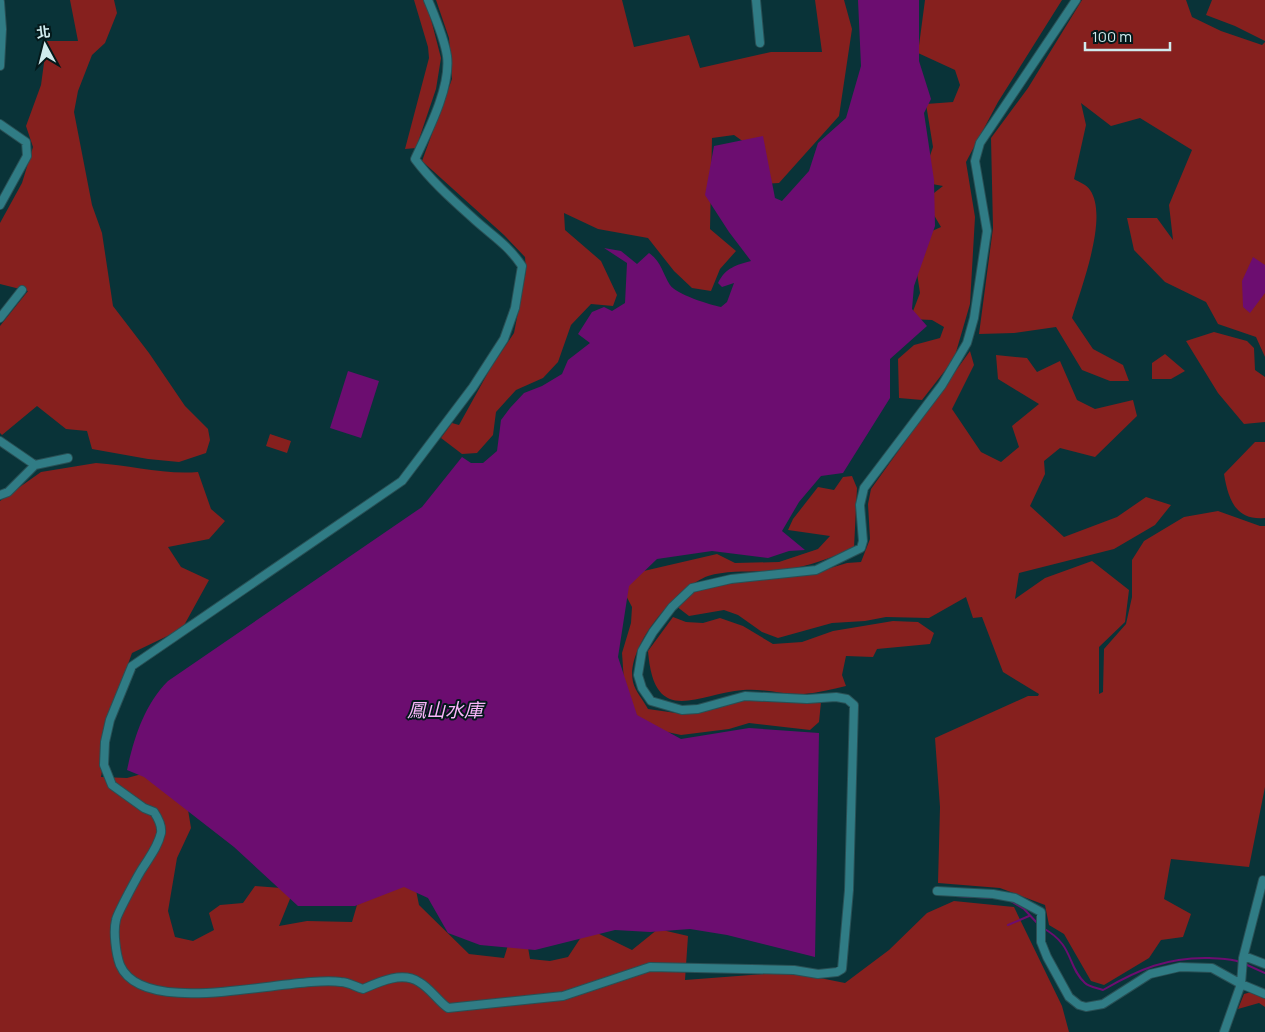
<svg xmlns="http://www.w3.org/2000/svg" width="1265" height="1032" viewBox="0 0 1265 1032" font-family="Manrope,'Noto Sans TC',sans-serif">
  <rect width="100%" height="100%" fill="#093338"/>
  <!-- green -->
  <path fill="#86201e" d="M70,0h44l3,13 -12,30 -13,12 -14,36 -4,21 18,93 10,28 11,73 36,47 36,53 23,23 2,11 -4,13 -27,9 -31,-3 -56,-10 -5,-18 -21,-2 -29,-23 -35,29 -2,-2v-107l28,-35 -28,-7v-61l22,-40 11,-36 -7,-21 15,-41 6,-44h31z
    M414,0h12l15,58 -5,31 -20,59 -11,1 24,-91 -1,-11z
    M436,0h186l12,47 55,-12 11,33 71,-16h51l-7,-52h29l8,29 -13,87 -60,67 -17,1 -4,-32 -24,-17 -22,3 -2,91 26,22 -16,18 -9,22 -19,-3 -18,-17 -26,-33 -50,-9 -34,-16 1,17 36,31 16,34 -4,11 -22,-2 -20,21 -13,37 -15,16 -27,12 -20,22 -3,23 -16,18 -15,1 -21,-16 11,-15 7,2 31,-56 24,-36 12,-62 -1,-14 -21,-22 -82,-74 30,-82 -3,-41z
    M925,0h137l-64,102 -32,60 9,55 -5,87 -16,55 -32,41 -23,-2 -1,-39 16,-14 26,-7 4,-11 -12,-7 -22,-1 10,-26 -8,-53 29,-13 -16,-27 18,-14 -22,-4 12,-35 -7,-43 27,-2 7,-17 -5,-15 -37,-17z
    M1082,0h104l6,17 29,14 41,14 3,-3v315l-9,-20 -38,-13 -12,-22 -41,-20 -31,-32 -7,-32h30l16,22 -4,-35 23,-55 -52,-32 -29,8 -30,-23 5,22 -12,54c5,3 13,6 16,11 19,27 -9,98 -18,128l21,31 30,16 6,16h-19l-28,-11 -26,-43 -42,6 -35,1 14,-106 -2,-90 37,-50z
    M1212,0h53v41l-30,-15 -29,-11z
    M1214,332l33,9 7,7 1,22 10,7v45l-21,2 -26,-31 -32,-52z
    M970,351l4,14 -22,44 29,43 20,10 18,-15 -7,-21 27,-22 -41,-25 -2,-24 31,3 10,14 23,-11 17,39 18,9 38,-9 4,16 -42,41 -35,-9 -16,13 1,13 -15,32 34,31 53,-20 29,-20 25,8 -16,20 -41,24 -95,24 -4,26 30,-21 47,-17 37,29 -4,32 -26,25v47l4,-2 1,-43 22,-25 6,-27v-37l12,-19 40,-24 34,-6 42,15h5v261l-16,80 -78,-8 -7,40 27,15 -8,23 -22,3 -12,18 -45,27 -13,-4 -27,-47 -15,-9 -4,-20 -45,-17 -62,-5 2,-76 -5,-69 93,-42h10l1,-2 -36,-22 -21,-55 -9,1 -7,-21 -37,21 -43,-1 -21,4 -33,2 -54,15 -16,-6 -24,-17 -14,-5 -35,6 -13,-10 17,-15 31,-7 83,-9 40,-12 14,-1 9,-23 -2,-35 3,-15z
    M1165,354l20,17 -14,8h-19v-16z
    M270,434l21,7 -4,12 -21,-7z
    M1255,442h10v76c-30,3 -37,-20 -41,-44z
    M96,463c34,2 68,12 102,9l13,37 14,12 -16,18 -41,8 13,20 28,13 -27,49 -50,24 -17,47 -14,77 26,1 26,-7 29,2 9,55 -14,30 -9,53 7,26 18,4 21,-11 -5,-17 11,-8 23,-2 12,-17 39,3 -15,37 28,-5 45,1 5,-17 41,-20h17l4,20 50,49 35,4 4,-13 17,-15 5,29 20,2 18,-4 19,-29 45,22 26,-21 30,7 -3,44 105,-8 55,11 44,-33 38,-37 27,-12 60,6 48,99 7,26h-1069v-531l41,-29z
    M852,476l5,12 -3,60c-23,10 -45,18 -69,22 -23,3 -55,-1 -77,6 -31,11 -83,71 -75,106 2,9 11,19 15,27l35,5 36,-6 24,-8 78,2 -2,20 -9,8 -61,-7 -20,6 -48,6 -37,-8 -19,-31 -3,-43 9,-30 1,-16 -10,-19 13,-15 82,-19 18,9 44,-1 39,-13 12,-13 -42,-6 5,-11 25,-32 16,3 9,-13z
    M673,617l13,5 17,1 17,-5 23,8 30,18 29,-2 31,-11 60,-10 25,1 16,11 -4,11 -53,5 -4,8 -27,-1 -4,19 4,11c-14,3 -28,7 -42,8 -20,1 -41,-6 -61,-4 -47,4 -89,38 -95,-39z
    M1251,992l14,4v11l-6,-4 -21,6 6,-15z"/>
  <!-- water -->
  <path fill="#6c0d70" d="M858,0h61v61l12,38 -7,14 10,67 1,46 -21,60 -2,23 15,17 -37,33v39l-47,75 -22,3 -22,26 -17,29 23,19 -16,1 -21,7 -56,-7 -55,8 -28,27 -11,71 19,58 44,24 68,-11 70,5 -4,224 -88,-22 -37,-6 -40,3 -35,-2 -80,20 -55,-5 -32,-12 -20,-35 -24,-11 -49,19h-57l-64,-59 -90,-70 -17,-7c7,-32 17,-65 41,-89l254,-174 40,-50 9,6h12l14,-12 4,-31 9,-12 14,-15 18,-7 20,-12 6,-14 22,-17 -12,-9 14,-22 12,-5 8,4 13,-8 2,-40 -23,-15 17,3 16,13 12,-11c12,8 14,21 21,32 6,9 40,20 51,22l6,-5 7,-19 -12,4 -4,-4c7,-15 18,-18 33,-22l-22,-29 -24,-37 9,-49 49,-10 12,62 7,3 27,-30 9,-28 28,-25 15,-52z
    M1253,257l12,8v28l-15,20 -7,-6 -1,-26z
    M348,371l31,10 -18,57 -31,-10z"/>
  <g fill="none" stroke-linecap="round" stroke-linejoin="round">
    <!-- stream -->
    <path stroke="#6c0d70" stroke-width="2" d="M956,896l38,2
      M1009,900l15,9 15,16
      M1008,925l21,-9
      M1043,928c32,18 23,37 42,55 4,4 13,5 18,7 36,-21 65,-33 106,-32 11,1 21,0 31,4
      M1245,964l20,9"/>
    <defs>
      <path id="minor" d="M428,0c7,17 16,37 19,56 4,31 -19,75 -32,103 17,23 39,42 60,61 19,17 32,24 47,46l-7,42 -11,31 -31,48 -71,94 -270,185 -22,54 -5,22 -1,23 8,20 32,23 10,4c4,6 8,14 7,21 -3,13 -10,22 -17,33 -5,7 -27,48 -28,54 -3,12 0,34 4,45 24,56 172,10 221,17 7,0 15,5 22,7 16,-7 39,-18 56,-7 11,6 19,19 29,26l115,-12 87,-29 144,3 24,4 19,-2 5,-3 7,-79 5,-185 -7,-6 -11,-2 -29,2 -62,-3 -47,13 -16,1 -31,-9 -9,-13 -4,-13 4,-24 11,-19 19,-25 20,-19 39,-9 85,-9 45,-22 2,-7 -3,-36 4,-17 78,-103 25,-42 7,-25 13,-87 -12,-70 5,-18 96,-143
        M756,0l4,43
        M0,2l2,27 -2,37
        M0,124l26,18 1,14 -27,49
        M0,318l22,-28
        M0,441l35,24
        M35,465l33,-7
        M0,495l8,-3 27,-27
        M937,891l56,3 22,4 26,14v30l6,15 22,40 10,8 7,2 17,-3 47,-30 30,-7 32,1 29,16
        M1244,956l21,8
        M1241,984l2,-26 20,-78
        M1224,1032l17,-48 24,10"/>
    </defs>
    <!-- minor casing -->
    <use href="#minor" stroke="#295055" stroke-width="10"/>
    <!-- minor -->
    <use href="#minor" stroke="#307c85" stroke-width="8"/>
  </g>
  <g text-anchor="middle" stroke-width="4" stroke-linejoin="round" paint-order="stroke">
    <!-- water labels -->
    <g font-size="19" font-style="italic" fill="#fab6fa" stroke="#04191b">
      <text x="445" y="717">鳳山水庫</text>
    </g>
  </g>
  <!-- north arrow -->
  <g transform="translate(45 45) rotate(353)" stroke="#04191b" stroke-width="4" paint-order="stroke">
  <path d="M0-4L9 19L0 12L-9 19Z" fill="#d0ebee"/>
  <text y="-8" font-size="14" font-weight="bold" text-anchor="middle" fill="#d0ebee">北</text>
  </g>
  <!-- scale -->
  <path d="M1085 42v8h85v-8" fill="none" stroke="#d0ebee" stroke-width="2.5"/>
  <text x="1092" y="42" font-size="15" fill="#d0ebee" stroke="#04191b" stroke-width="4" paint-order="stroke">100 m</text>
</svg>
